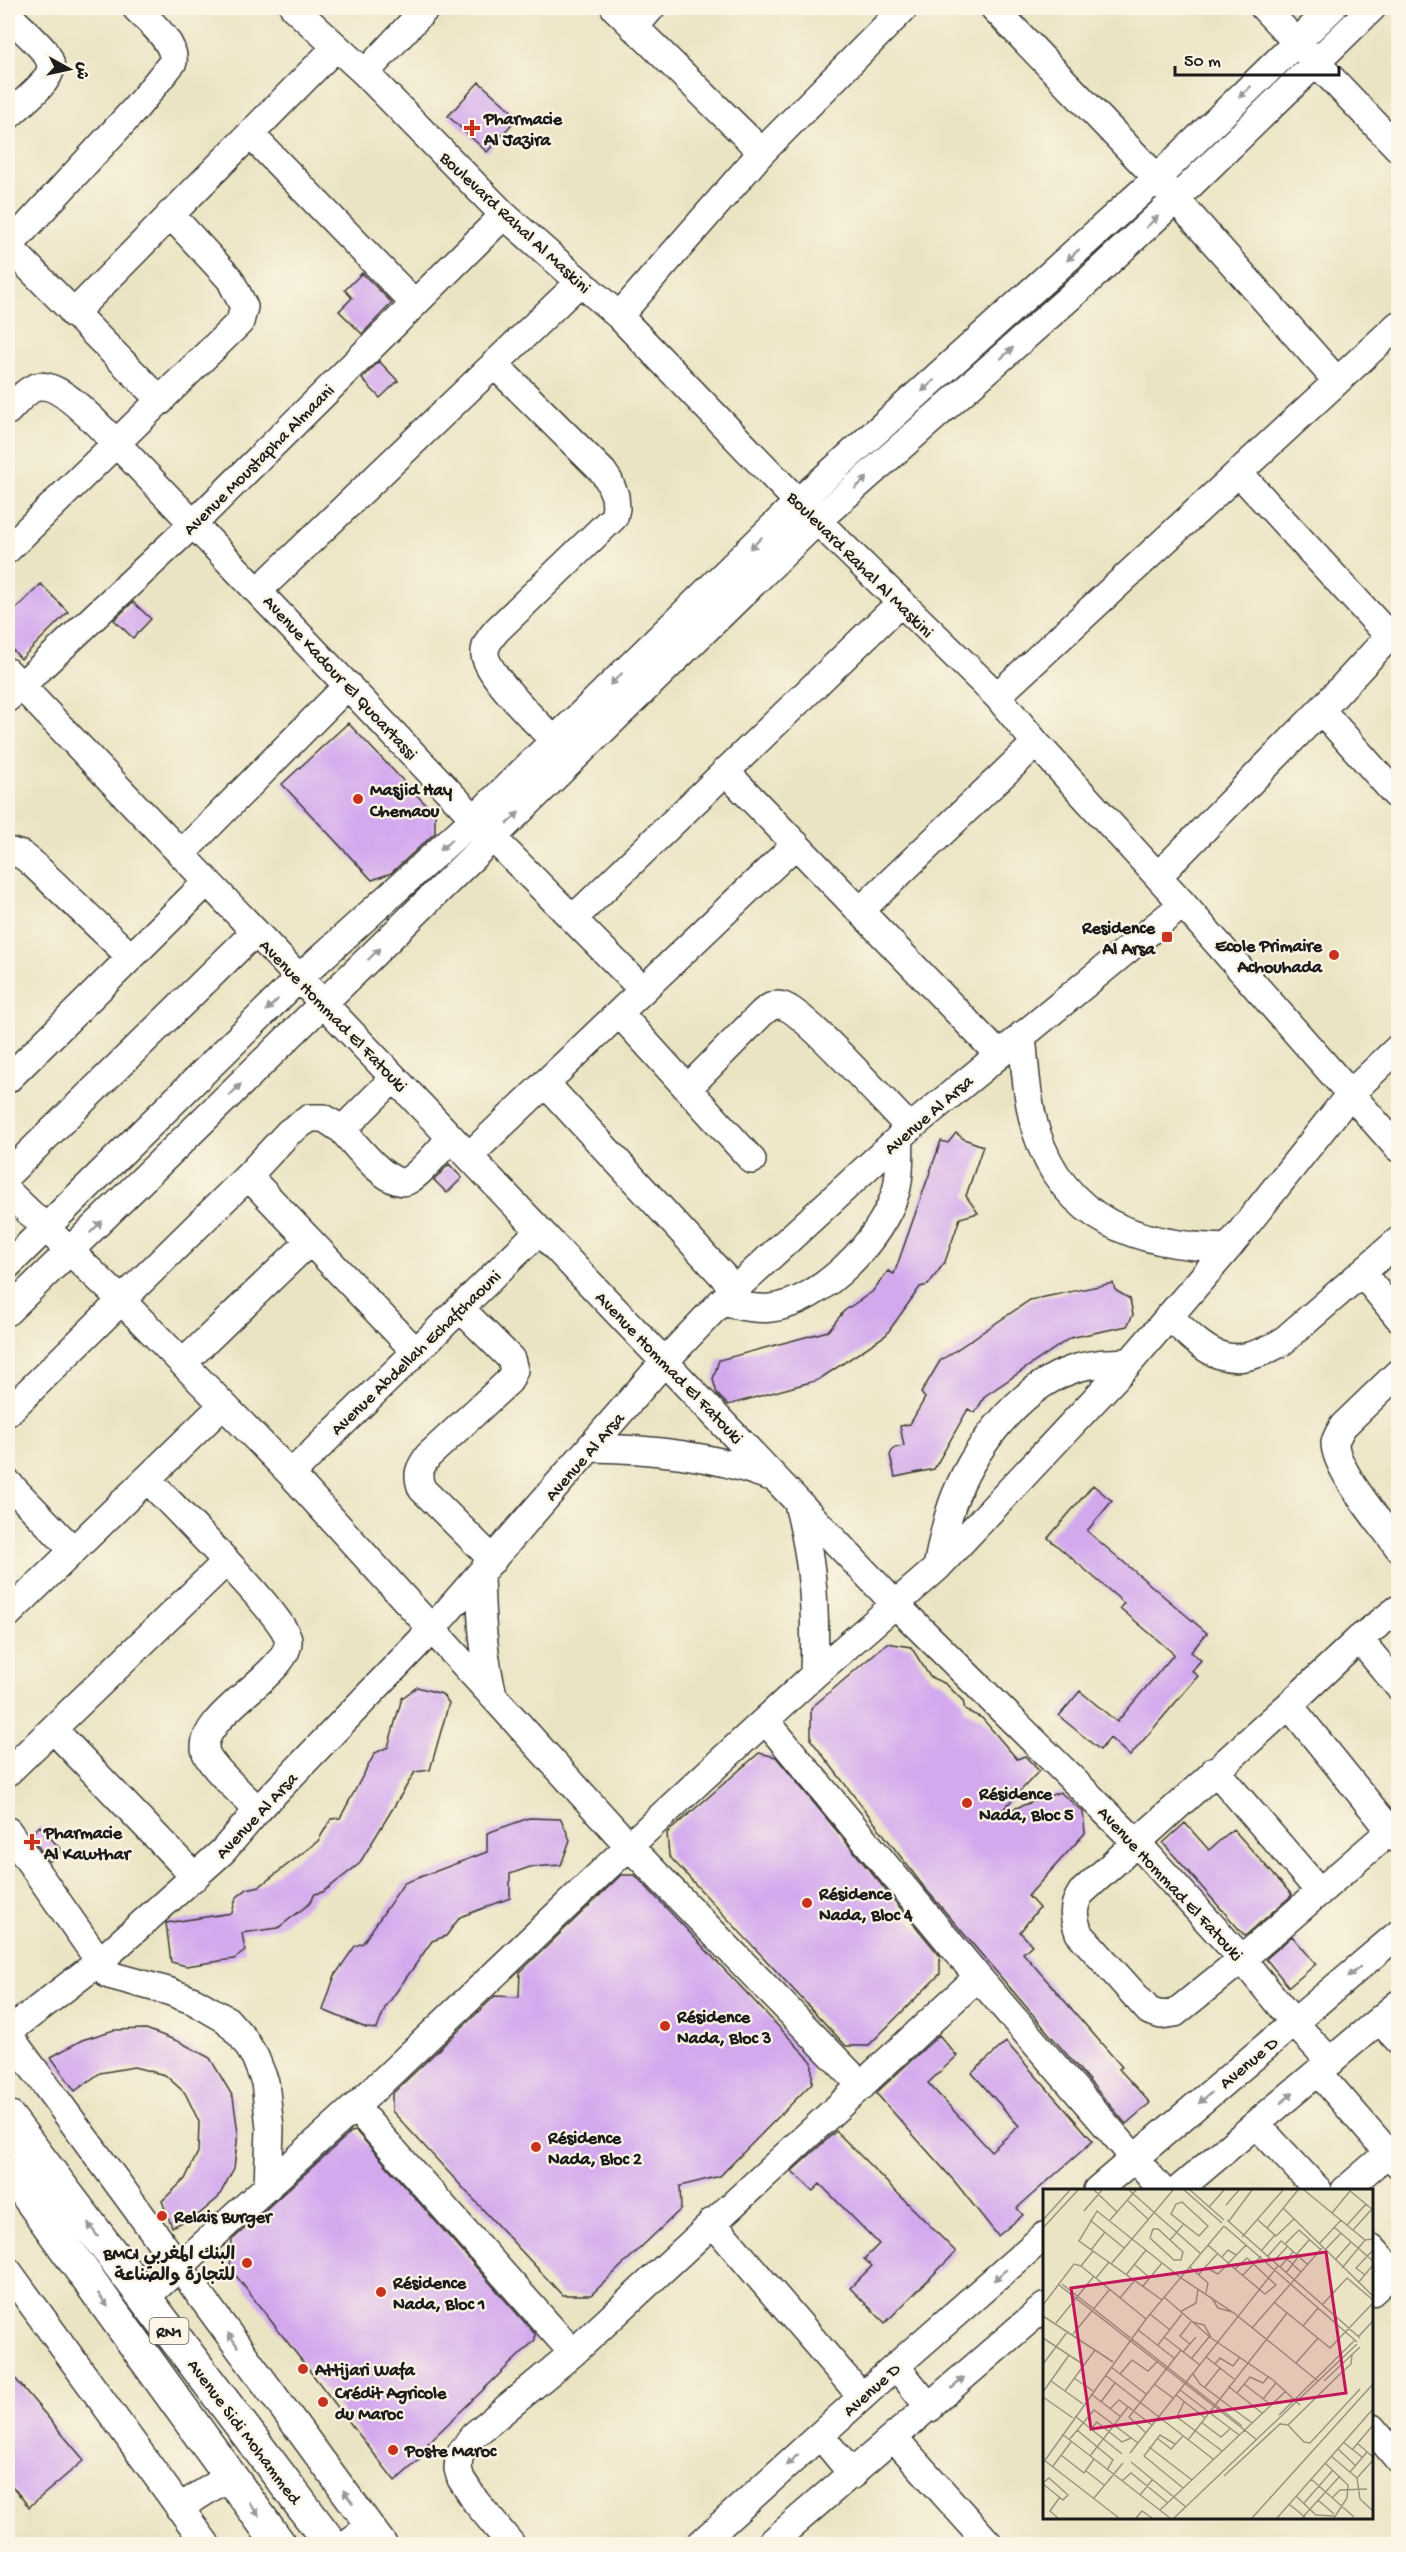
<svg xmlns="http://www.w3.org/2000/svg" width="1406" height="2552" viewBox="0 0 1406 2552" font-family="'Gochi Hand','Playpen Sans Arabic',sans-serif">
  <rect width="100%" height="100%" fill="#fcf5e5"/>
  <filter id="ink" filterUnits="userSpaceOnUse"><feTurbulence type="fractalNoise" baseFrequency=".0167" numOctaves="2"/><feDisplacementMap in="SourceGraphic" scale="12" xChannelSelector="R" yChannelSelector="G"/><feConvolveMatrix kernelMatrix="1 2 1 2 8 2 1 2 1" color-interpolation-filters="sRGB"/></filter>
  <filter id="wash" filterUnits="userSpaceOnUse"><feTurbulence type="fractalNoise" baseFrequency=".008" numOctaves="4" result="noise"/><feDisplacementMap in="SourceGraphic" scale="24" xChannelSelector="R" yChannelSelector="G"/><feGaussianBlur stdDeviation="1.35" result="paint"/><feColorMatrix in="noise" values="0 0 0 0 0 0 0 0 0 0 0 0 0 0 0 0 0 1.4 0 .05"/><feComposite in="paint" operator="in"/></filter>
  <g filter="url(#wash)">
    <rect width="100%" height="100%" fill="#ebe4c4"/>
    <g id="blocks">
      <!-- building -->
      <path fill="#d3a9ee" d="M479,82l39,35 -31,35 -39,-36z
        M362,273l30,30 -30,31 -23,-23 13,-13 -7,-8z
        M379,361l19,20 -18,17 -18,-19z
        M41,584l27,28 -47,47 -13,-14v-28z
        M133,602l18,17 -18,19 -19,-18z
        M348,723l87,91v19l-44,40 -19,7 -90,-96z
        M956,1133l8,6 19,7 -17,50 12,17 -18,5 -15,44 -17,23 -8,2 -34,48 -68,45 -90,25 -11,-11 -4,-15 6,-19 109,-29 16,-20 28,-19 16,-21 6,3 47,-133 7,2z
        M449,1164l13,14 -15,15 -13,-13z
        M1113,1283l2,7 15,9 3,16 -6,11 -57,12 -85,58 -10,17 -7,-4 -34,60 -39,8 -5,-22 4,-7 10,-2 -4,-20 10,-2 15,-26 -4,-5 19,-32 90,-61z
        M1093,1485l19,16 -25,30 120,102 -16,19 10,8 -9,11 6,5 -68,80 -20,-18 -10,12 -41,-34 21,-25 37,31 57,-68 -54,-46 4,-5 -76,-65z
        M887,1643l24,4 19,30 16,7 17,17 2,9 17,8 35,41 8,-3 14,15 -40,43 61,-22 23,20 2,21 -57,63 11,12 -19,24 12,13 -9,8 99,114 -3,2 31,34 -24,21 -202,-237 -113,-147v-32z
        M417,1687l25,7 7,9 -19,67 -15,2 -56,92 -36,28 -8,2 -6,10 -31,24 -36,5 3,18 -11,8 -48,7 -15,-4 -5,-39 66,-10 4,-15 11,-9 13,-3 58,-45 13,-22 9,-1 35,-65 13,-6 14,-49z
        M759,1753l17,4 164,199v18l-72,72h-22l-177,-190 -2,-23z
        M529,1818l32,1 9,21 -9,25 -31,2 -20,7v24l-50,19 -14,19 -14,5 -47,67 -8,21 -11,-1 -43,-18 12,-35 20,-29 8,-3 41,-60 83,-31v-19z
        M1185,1823l24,27 24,-21 59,66 -47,41 -82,-93z
        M40,1826l22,25 -13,11 -19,-27z
        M621,1875h14l177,187v21l-92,93 -40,10 1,23 -90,86h-29l-170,-184v-17l103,-98 24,1 1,-25z
        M1292,1936l24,28 -27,23 -23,-28z
        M146,2029l34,13 30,16 23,39 5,36 -4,35 -16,30 -20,17 -26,12 -10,-26 23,-22 13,-27 1,-30 -14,-29 -20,-18 -31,-8 -34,6 -25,18 -24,-34 31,-17 32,-10z
        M939,2035l18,21 -29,27 63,68 28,-25 -47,-53 34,-31 87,99 -76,67 6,7 -25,21 -43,-54 -79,-89z
        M356,2131l179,203v6l-107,103 4,6 -37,32 -165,-213 2,-28 119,-108z
        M836,2131l120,121 -71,71 -35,-35 22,-22 -8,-7 15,-15 -59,-60 -7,7 -21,-20z
        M8,2370l76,90 -55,47 -21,-26z"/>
    </g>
  </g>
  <g filter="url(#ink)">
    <use href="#blocks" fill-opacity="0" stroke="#3b3a35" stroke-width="1.5"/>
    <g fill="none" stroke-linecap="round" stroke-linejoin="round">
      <defs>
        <path id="minor" d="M294,8l71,65 139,142 115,101 179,186 199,194 39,47 147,161 215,244
          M615,8l147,144
          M994,8l163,170 180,203
          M1264,8l134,140
          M8,15c55,53 59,49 0,101
          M634,28l17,-20
          M365,73l61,-65
          M251,135l163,168
          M8,246l153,155
          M8,247l127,-138 38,-47c3,-20 -25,-41 -37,-54
          M73,314l263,-267
          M619,316l143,-164 142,-144
          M494,364l109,108 6,9 6,15 1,12 -2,9 -117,113c-6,7 -13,15 -12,25 4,24 62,77 80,97
          M8,411c8,-8 17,-20 28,-24 23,-8 65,42 81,57l376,394 150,152
          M1239,473l151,164
          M8,549l232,-227 4,-15 -14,-28 -60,-65
          M259,590l320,-307
          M8,672l887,932 242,239 105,116 52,64 37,39
          M997,696l401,-371
          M8,698l186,-175 310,-308
          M1321,710l77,87
          M725,771l273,283
          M8,851l14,4 9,7 100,95
          M181,854l167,-169
          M1158,876l163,-166 77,-83
          M860,911l176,-168
          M574,918l326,-315
          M619,1013l133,147
          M1022,1035c3,32 5,66 14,96 29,92 104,115 192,117
          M8,1079l199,-197
          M545,1083l190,206
          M687,1089l75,-76c6,-5 12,-10 21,-7 21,5 106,101 127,122
          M342,1130c13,14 46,58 65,51 13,-6 33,-32 44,-43
          M469,1156l327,-312
          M8,1174l247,-242
          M248,1176l168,176
          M8,1192l113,108 170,174 338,372 233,240
          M8,1265l291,-287 176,-160 323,-316 359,-324 175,-170
          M1362,1273l36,44
          M721,1302c16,3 33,8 50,6 51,-6 111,-69 125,-117 5,-17 3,-37 4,-55
          M460,1308l51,51 3,11 -5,11 -81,75c-9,13 -12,18 -6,33l71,71
          M8,1311l809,-790 270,-239 89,-83 196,-191
          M1169,1316c40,39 59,57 113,26l116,-101
          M183,1363l127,-122
          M1398,1373l-55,53c-3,6 -7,11 -8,17 0,27 47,81 63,104
          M8,1412l240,-236 41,-44 21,-14h14l18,12 52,-52
          M592,1448c60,1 119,7 176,28
          M291,1474l248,-243
          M147,1479c23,24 137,137 141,160 5,33 -94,78 -82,114 6,15 40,45 52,57
          M8,1483l65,67
          M798,1504c16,60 18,109 16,171
          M937,1568c4,-21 8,-43 15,-63 18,-52 65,-116 119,-135 19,-7 39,-7 59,-8
          M480,1574c1,42 3,81 13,121
          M1398,1609l-39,30 -70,66 -208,188c-9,14 -8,24 -2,40l70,78 12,4 14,-2 67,-54 156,-135
          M8,1614l215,-209
          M1359,1639l39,47
          M1289,1705l109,135
          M766,1721l212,256 184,213
          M53,1729l142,148
          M1215,1770l105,122
          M8,1772l218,-210
          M8,1831l101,144 59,16 26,10 33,19 16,18 12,19 10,25 5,46 -2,59
          M1380,2020l18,20
          M8,2032l91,-70 124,-111 35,-41 174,-181 232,-267 57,-60 189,-174 273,-224
          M8,2034l375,510
          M1319,2073l79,91
          M355,2107l218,246
          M1256,2124l62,66
          M1097,2190l301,-256
          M1178,2190l220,-186
          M1345,2190l43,-37
          M712,2222l150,175
          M1372,2248l22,24
          M8,2271l198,273
          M1372,2292l26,-24
          M145,2298l225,-205 259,-247 185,-171 123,-107 193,-206 98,-114 123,-155 47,-45
          M896,2366l34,42
          M1372,2428l26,31
          M820,2435l33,40
          M895,2439l94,105
          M179,2508l51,-32
          M346,2544l24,-17
          M511,2544l-35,-42 -15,-23 -3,-10 1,-13 14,-20 100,-83 405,-376
          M700,2544l196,-178 148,-130
          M770,2544l274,-237"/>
        <path id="major" d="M8,2117l323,427
          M8,2168l271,376"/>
      </defs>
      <!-- minor casing -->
      <use href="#minor" stroke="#3b3a35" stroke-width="30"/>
      <!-- major casing -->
      <use href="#major" stroke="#3b3a35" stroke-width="36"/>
      <!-- minor -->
      <use href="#minor" stroke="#fff" stroke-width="27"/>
      <!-- major -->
      <use href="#major" stroke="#fff" stroke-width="33"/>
    </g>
    <!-- one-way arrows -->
    <defs><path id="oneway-solid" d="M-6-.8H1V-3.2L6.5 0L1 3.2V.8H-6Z" transform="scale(1.5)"/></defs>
    <g fill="#999">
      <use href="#oneway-solid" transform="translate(1245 92) rotate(136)"/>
      <use href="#oneway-solid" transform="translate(1152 222) rotate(-43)"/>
      <use href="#oneway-solid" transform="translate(1073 255) rotate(137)"/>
      <use href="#oneway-solid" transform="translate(1007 353) rotate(-42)"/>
      <use href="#oneway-solid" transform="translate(928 386) rotate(138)"/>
      <use href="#oneway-solid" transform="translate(861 483) rotate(-42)"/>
      <use href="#oneway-solid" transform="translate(756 543) rotate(136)"/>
      <use href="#oneway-solid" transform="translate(616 679) rotate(136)"/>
      <use href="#oneway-solid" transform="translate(513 818) rotate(-44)"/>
      <use href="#oneway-solid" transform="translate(446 845) rotate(138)"/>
      <use href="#oneway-solid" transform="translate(374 954) rotate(-44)"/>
      <use href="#oneway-solid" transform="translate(272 1005) rotate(136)"/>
      <use href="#oneway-solid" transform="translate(235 1090) rotate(-45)"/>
      <use href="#oneway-solid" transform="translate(96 1227) rotate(-45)"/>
      <use href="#oneway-solid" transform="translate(1354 1972) rotate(139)"/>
      <use href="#oneway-solid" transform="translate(1205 2098) rotate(140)"/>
      <use href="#oneway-solid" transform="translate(1287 2098) rotate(-39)"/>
      <use href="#oneway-solid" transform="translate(93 2230) rotate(-127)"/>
      <use href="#oneway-solid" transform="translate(1000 2275) rotate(139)"/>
      <use href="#oneway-solid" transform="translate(103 2300) rotate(54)"/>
      <use href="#oneway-solid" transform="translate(233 2340) rotate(-126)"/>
      <use href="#oneway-solid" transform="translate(958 2383) rotate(-41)"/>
      <use href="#oneway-solid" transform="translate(792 2460) rotate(138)"/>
      <use href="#oneway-solid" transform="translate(348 2497) rotate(-126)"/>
      <use href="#oneway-solid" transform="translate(254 2509) rotate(55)"/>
    </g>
  </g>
  <!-- markers -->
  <g fill="#c8321e" stroke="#fcf5e5" stroke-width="2">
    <path d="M469 119h6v6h6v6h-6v6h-6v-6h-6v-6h6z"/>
    <circle cx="358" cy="799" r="6"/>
    <rect x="1161" y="931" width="12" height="12" rx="3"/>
    <circle cx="1334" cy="955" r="6"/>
    <circle cx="967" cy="1803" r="6"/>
    <path d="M29 1833h6v6h6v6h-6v6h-6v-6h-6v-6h6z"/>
    <circle cx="807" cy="1903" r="6"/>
    <circle cx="665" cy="2026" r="6"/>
    <circle cx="536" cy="2147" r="6"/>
    <circle cx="162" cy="2216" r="6"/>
    <circle cx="247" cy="2263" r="6"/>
    <circle cx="381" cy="2292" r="6"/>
    <circle cx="303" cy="2369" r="6"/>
    <circle cx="323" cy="2402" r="6"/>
    <circle cx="393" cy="2450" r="6"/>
  </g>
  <g text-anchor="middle" stroke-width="4.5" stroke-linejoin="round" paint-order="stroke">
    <!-- shield labels -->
    <rect fill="#fcf5e5" stroke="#5f5d58" stroke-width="1.5" x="149.5" y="2318" width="39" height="26" rx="4.5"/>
    <g font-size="16" font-weight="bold" fill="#1c1c1c">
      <text x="169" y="2337">RN1</text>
    </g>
    <!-- poi labels -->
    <g font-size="18" font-weight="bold" fill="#1c1c1c" stroke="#fcf5e5" text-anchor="start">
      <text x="484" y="124">Pharmacie<tspan x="484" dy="21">Al Jazira</tspan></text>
      <text x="370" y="795">Masjid Hay<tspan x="370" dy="21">Chemaou</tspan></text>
      <text x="1155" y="933" text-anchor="end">Residence<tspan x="1155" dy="21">Al Arsa</tspan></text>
      <text x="1322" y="951" text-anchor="end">Ecole Primaire<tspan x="1322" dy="21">Achouhada</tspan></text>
      <text x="979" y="1799">Résidence<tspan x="979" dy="21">Nada, Bloc 5</tspan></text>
      <text x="44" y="1838">Pharmacie<tspan x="44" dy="21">Al Kawthar</tspan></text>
      <text x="819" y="1899">Résidence<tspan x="819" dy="21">Nada, Bloc 4</tspan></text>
      <text x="677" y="2022">Résidence<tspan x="677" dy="21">Nada, Bloc 3</tspan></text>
      <text x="548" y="2143">Résidence<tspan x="548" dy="21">Nada, Bloc 2</tspan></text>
      <text x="174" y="2222">Relais Burger</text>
      <text x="235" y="2259" text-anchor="end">BMCI البنك المغربي<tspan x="235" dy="21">للتجارة والصناعة</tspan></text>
      <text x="393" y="2288">Résidence<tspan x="393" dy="21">Nada, Bloc 1</tspan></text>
      <text x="315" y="2375">Attijari Wafa</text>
      <text x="335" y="2398">Crédit Agricole<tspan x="335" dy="21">du Maroc</tspan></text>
      <text x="405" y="2456">Poste Maroc</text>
    </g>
    <!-- street labels -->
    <g font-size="18" fill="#1c1c1c" stroke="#fcf5e5">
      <text transform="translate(516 222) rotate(43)" y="6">Boulevard Rahal Al Maskini</text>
      <text transform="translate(258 459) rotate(-45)" y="6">Avenue Moustapha Almaani</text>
      <text transform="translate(861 564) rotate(45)" y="6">Boulevard Rahal Al Maskini</text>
      <text transform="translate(341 677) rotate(47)" y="6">Avenue Kadour El Quoartassi</text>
      <text transform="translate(334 1015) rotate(46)" y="6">Avenue Hommad El Fatouki</text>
      <text transform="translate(928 1114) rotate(-41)" y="6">Avenue Al Arsa</text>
      <text transform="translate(415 1352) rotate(-44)" y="6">Avenue Abdellah Echafchaouni</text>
      <text transform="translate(670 1367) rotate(46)" y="6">Avenue Hommad El Fatouki</text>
      <text transform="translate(584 1456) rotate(-49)" y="6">Avenue Al Arsa</text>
      <text transform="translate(256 1815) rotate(-47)" y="6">Avenue Al Arsa</text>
      <text transform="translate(1171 1883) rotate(47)" y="6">Avenue Hommad El Fatouki</text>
      <text transform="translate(1248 2062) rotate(-40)" y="6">Avenue D</text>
      <text transform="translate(871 2389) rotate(-42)" y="6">Avenue D</text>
      <text transform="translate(245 2431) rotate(53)" y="6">Avenue Sidi Mohammed</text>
    </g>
  </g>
  <!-- overview -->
  <g transform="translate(1043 2189)">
    <rect width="330" height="330" fill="#ebe4c4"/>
    <path fill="none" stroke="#989481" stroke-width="1.5" d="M51,1l23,22M86,1l72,64M141,1l38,33M147,1l34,30M261,1l61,50 8,-1M306,1l24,20M84,11l21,19M139,13l26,24 -9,10 -28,-22 5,-10zM183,16l13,-15M166,18l15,-17M240,19l90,88M41,22l18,-21M289,24l18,-22M0,31l27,-30M47,31l34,28M67,31l26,-30M184,31l133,118M215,31l18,16 18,-17M186,32l23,-31M304,36l19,-21M181,37l133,116M291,38l39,34M0,39l35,-38M224,39l31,-38M110,40h5l25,23 -2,8h-7l-24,-22zM310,41l19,-21M199,48l41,-47M127,51l13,-15M276,55l22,-24M165,56l27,24 30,25 11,-9 -29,-27 -12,11M48,61l14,-18M282,61l16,-17M50,62l-12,15 65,53M218,62l14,-16M253,66l14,-16M179,68l6,-7 8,5M224,68l14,-16 4,3M244,70l14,13M292,71l16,-18M230,73l14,-15M68,75l62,-74M92,76l15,13M265,76l-23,-21 14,-14 22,20M147,78l18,16 -2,10M162,78l13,7 28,-29M237,78l13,-15M299,79l23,-28M243,84l12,-16M156,85l19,-21M83,86l20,-25M200,86l18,-19M322,86l-9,-7 17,-18M53,89l13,-16M315,94l15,-18M19,95l180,142M16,96l197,154M100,97l19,-23M121,108l47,41 62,42 27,25M168,108l7,11 14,4M77,109l15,-18M119,111l-83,-59 18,-30 84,67 53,35 84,68M232,114l55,45 43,-45M0,116l31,-41 7,2M279,116l25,-27 26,22M137,123l16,-9 2,-14M107,125l20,16M0,127l70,46M149,133l12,3 7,12M13,134l38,-47M260,137l15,-18M209,139l70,-80M95,141l36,28M30,145l37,-45M121,148l36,28M315,148l15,-16M0,149l41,27M147,155l-10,-8 11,-14M115,156l24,-31M140,163l13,-15M163,168l28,22M148,170l18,-22M253,174l22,-25M0,175l25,-33M172,175l5,-6 13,8 7,-9M68,178l35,27M77,185l12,-14 16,11 10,-10M150,185l7,10 52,39M62,186l108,84M31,189l19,13M8,192l32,23M281,192l36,-34M111,195l19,14M201,195l27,21M185,197l34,27M162,198l15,-19M137,201l59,45M22,202l30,-41M0,203l26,-37M194,204l13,-16 13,6 5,-6M48,205l30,23M133,206l29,23M0,208l30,21M220,210l13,-16M58,213l14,-19M141,213l-7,15 45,34M67,220l9,-9 33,25M236,226l76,-75M32,227l47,38M158,233l20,15 9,-8M237,235l8,1 51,-50 12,-11 1,-9M245,236l16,17 6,1 50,-54M48,240l6,-7 25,20 9,-4M34,241l36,30 -6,10M103,244l-17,-16 52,-67M19,245l108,84M114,249l14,11 12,-13M26,251l25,-30 44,33M145,251l99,-127M300,253l19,15M314,254l16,14M132,255l-15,-9 -16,21 39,32M106,258l43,33M295,260l17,16M309,261l21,-25M87,264l148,-187M18,266l23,18 10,-14M47,267l38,-49M288,267l26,22M1,271l75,58M88,273l55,45M0,274l103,-144 78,-93M282,274l23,22 -1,13 -13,20M10,277l18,-24M43,282l18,14M307,283l17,-20M181,287l57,-53M314,289l3,21 13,12M314,289l16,-18M268,290l43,38M79,292l9,-8 37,30M0,294l6,-5 19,17 -5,5 -20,-16M97,306l13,-16M253,307l20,19 18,1M51,309l29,-35M289,309l8,-8 27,-1M275,311l16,14M261,314l29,-33M246,315l17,14M117,321l126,-119M15,329l-8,-7 10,-14M93,329l6,-7 10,7M131,329l183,-174M209,329l121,-134M234,329l96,-109M259,329l38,-42"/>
    <path fill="#c2185b" fill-opacity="0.15" stroke="#c2185b" stroke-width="3" d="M283,63l20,141 -255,36 -20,-141z"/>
    <rect width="330" height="330" fill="none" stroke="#1c1c1c" stroke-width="3"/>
  </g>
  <!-- margin -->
  <rect width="1406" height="2552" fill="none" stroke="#fcf5e5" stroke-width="30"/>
  <!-- north arrow -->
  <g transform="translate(69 69) rotate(98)" stroke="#fcf5e5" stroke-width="4.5" paint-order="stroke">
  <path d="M0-4.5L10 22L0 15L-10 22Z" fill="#1c1c1c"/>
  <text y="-9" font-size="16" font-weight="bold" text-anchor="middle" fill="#1c1c1c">ش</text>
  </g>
  <!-- scale -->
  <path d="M1175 66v9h164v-9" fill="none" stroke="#1c1c1c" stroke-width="3"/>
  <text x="1184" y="66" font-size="18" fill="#1c1c1c" stroke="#fcf5e5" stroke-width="4.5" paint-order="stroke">50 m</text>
</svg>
